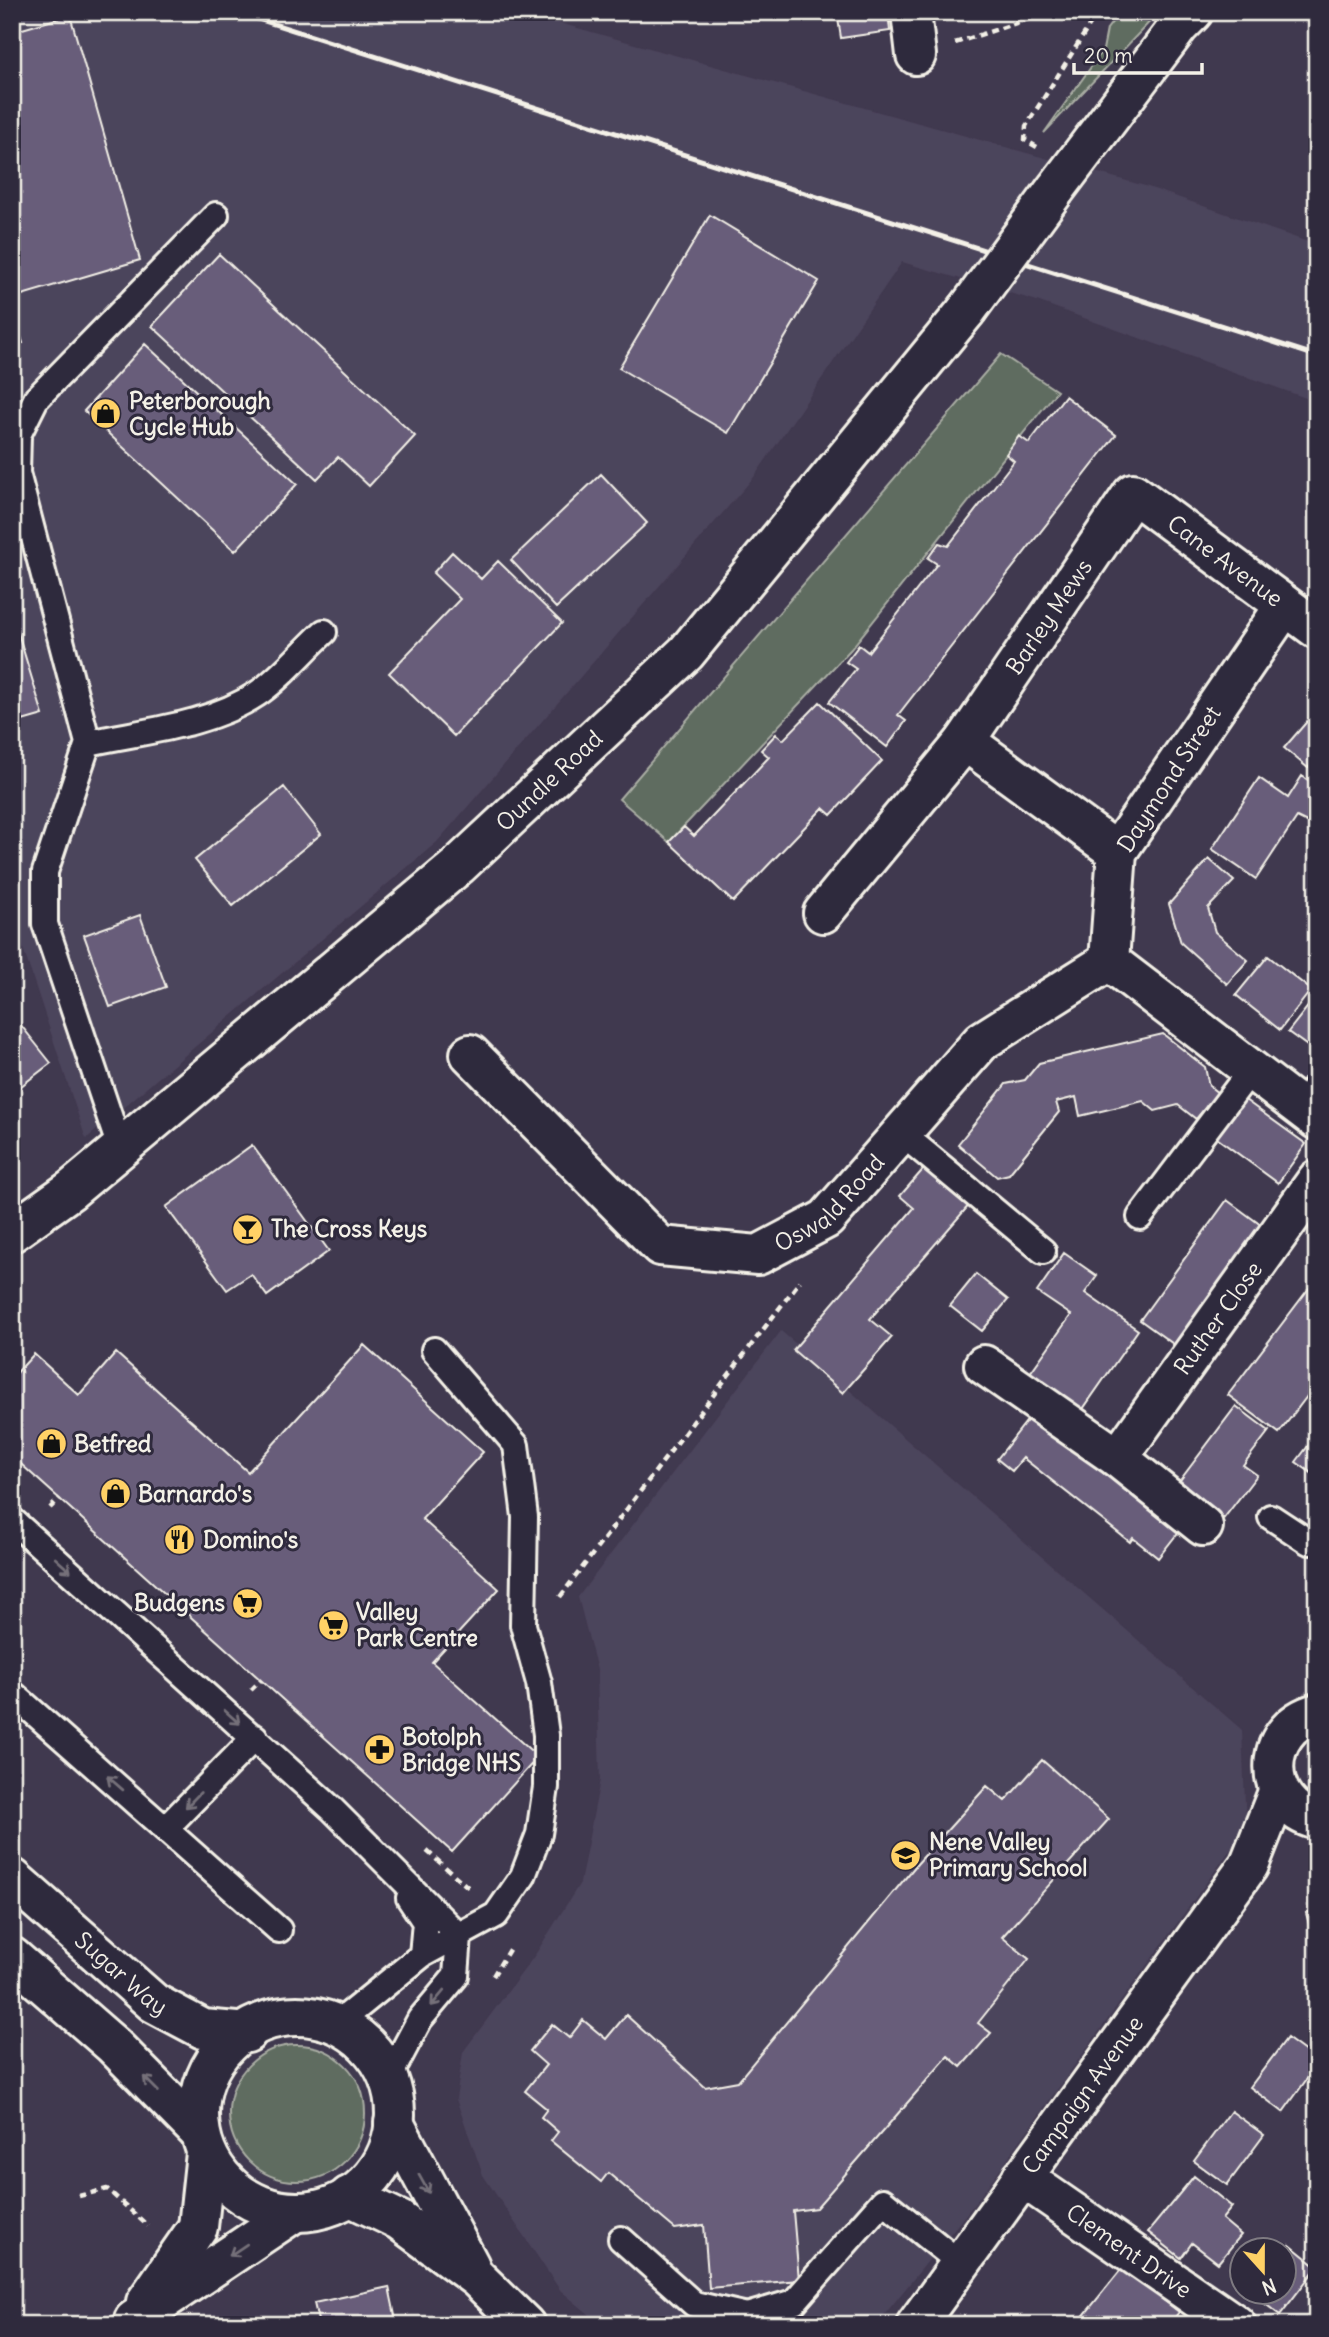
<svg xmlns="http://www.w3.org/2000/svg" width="1329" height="2337" viewBox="0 0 1329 2337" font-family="Delius,sans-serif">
  <rect width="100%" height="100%" fill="#40394f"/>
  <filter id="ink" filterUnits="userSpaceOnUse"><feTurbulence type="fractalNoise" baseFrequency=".0143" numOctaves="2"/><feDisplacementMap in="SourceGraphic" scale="14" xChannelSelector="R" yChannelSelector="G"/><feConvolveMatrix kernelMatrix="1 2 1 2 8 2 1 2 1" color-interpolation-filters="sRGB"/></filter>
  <g filter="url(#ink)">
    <!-- built -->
    <path fill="#4c445c" d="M12,12h508l625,174 172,59v157l-283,-102 -132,-38 -148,215 -317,365 -351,297 -74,-224z
      M781,1331l461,399 4,98 -270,374 -100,123h-274l-42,-35 -77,-115 -27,-76 7,-47 72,-97 45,-72 20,-103 -3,-110 -19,-73z"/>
    <!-- green -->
    <path fill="#5f6c61" stroke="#aaaea4" stroke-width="2" d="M1120,12h39l-115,121 59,-83 4,-21z
      M1001,354l56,37 -206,258 -182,193 -50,-43z
      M229 2113a68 68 0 1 1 136 0a68 68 0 1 1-136 0Z"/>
    <!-- building -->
    <path fill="#675d7a" stroke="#f4f1e8" stroke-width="2" d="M837,12h51l2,19 -49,7z
      M70,15l70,245 -128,38v-266z
      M710,215l109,66 -91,152 -109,-65z
      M219,254l196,182 -46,50 -31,-29 -21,22 -165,-153z
      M12,308l11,35 -11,3z
      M145,344l152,140 -62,67 -151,-140z
      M1065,396l51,39 -218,280 8,6 -19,26 -58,-45 27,-33 -10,-7 13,-17 9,7 69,-88 -9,-6 11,-15 9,3 66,-85 -8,-7 13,-18 10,7z
      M601,474l46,49 -91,85 -45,-48z
      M452,552l29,27 17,-18 64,62 -108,113 -65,-63 71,-74 -27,-26z
      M12,613l31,102 -31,9z
      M820,702l62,59 -51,54 -8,-7 -90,94 -64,-60 15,-15 10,9 75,-79 -8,-7 15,-16 7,6z
      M1317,710v48l-9,10 -24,-20z
      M1302,776l15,10v41l-20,-10 -41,62 -44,-30 47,-71 29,20z
      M284,787l37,47 -88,72 -38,-46z
      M1209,859l25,22 -26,27 7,24 33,28 -21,24 -46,-41 -12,-39z
      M140,915l26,72 -56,20 -26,-72z
      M1268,956l43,34 -31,40 -44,-35z
      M1317,995v58l-29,-21z
      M12,1014l39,49 -39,30z
      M1163,1034l42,33 4,19 9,7 -22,26 -18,-14 -23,6 -12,-10 -63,15 -4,-19 -20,5 3,10 -50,62 -12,3 -39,-33 48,-60 19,-4 14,-17z
      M1241,1097l65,47 -28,39 -64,-47z
      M252,1145l77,106 -62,45 -16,-22 -24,16 -61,-83z
      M927,1165l44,38 -101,116 22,18 -49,56 -50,-43 121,-142 -14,-12z
      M1227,1200l42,31 -86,120 -43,-31z
      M1064,1253l33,23 -12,17 53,37 -62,89 -53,-36 48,-68 -34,-23z
      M976,1274l32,26 -26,31 -32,-25z
      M1313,1283l4,3v97l-38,50 -51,-38z
      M364,1345l119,107 -61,67 77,70 -67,73 106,95 -86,95 -440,-396v-78l22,-24 45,41 37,-42 132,119z
      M1236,1406l33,25 -26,34 14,10 -33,43 -46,-35z
      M1037,1408l147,117 -26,33 -25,-20 -3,4 -107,-84 -11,13 -15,-12z
      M1317,1434v43l-21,-15z
      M1042,1760l67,59 -107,118 27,22 -51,64 13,10 -30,34 -13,-11 -132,152 -23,3 6,69 -90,8 -5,-63 -29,4 -67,-56 -7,9 -50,-41 7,-9 -17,-15 6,-8 -22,-18 21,-26 -16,-14 22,-27 17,14 14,-18 23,19 20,-24 79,72 33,-6 179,-217 70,-78 18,15z
      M1317,1910v44l-11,-41z
      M1287,2038l30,22v5l-34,47 -33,-25z
      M1231,2111l33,24 -37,50 -33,-24z
      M1194,2176l38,31 -10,12 19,16 -23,28 -26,-20 -11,15 -33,-26z
      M1290,2245l27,22 -37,48 -28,-21 32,-2v-38z
      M1127,2262l21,17 -4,6 35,27 -10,13h-81l-7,-6z
      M389,2287l8,38h-78l-5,-22z
      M1317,2307v18h-13z"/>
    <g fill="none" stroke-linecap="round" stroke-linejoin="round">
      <defs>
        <path id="service" d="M88,743c55,-12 121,-17 169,-49 24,-16 45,-42 67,-62
          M1300,1107l17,-23
          M901,1133l142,118
          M120,1148l-75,-224v-52l43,-129 -71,-270 1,-38 18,-36 180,-184
          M1140,1217l111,-147
          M1271,1517l38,25 8,-8
          M12,1520l319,288 128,128 -3,40 -36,43 -32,60
          M12,1693l267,237
          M166,1828l89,-91
          M409,1898l16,24 -3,33
          M337,2024l85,-69 74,-40 27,-39 16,-42 7,-47v-52l-7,-52 -16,-58 2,-108 -9,-72 -82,-95
          M621,2239l73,65 53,12 47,-14 89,-101 77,62"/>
        <g id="minor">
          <path d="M911,12l5,43"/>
          <path d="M1284,607l-167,245 -8,109 208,159"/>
          <path d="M965,741l152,111"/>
          <path id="s1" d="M823,913l142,-172 168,-248 184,136"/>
          <path id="s2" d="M470,1054l190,192 98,9 68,-36 156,-178 127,-80"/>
          <path d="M984,1365l134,93 85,68"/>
          <path id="s3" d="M1118,1458l199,-278"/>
          <path d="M1317,1713c-57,15 -57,93 0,107"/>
          <path id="s4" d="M12,1878l142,125 49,26 44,4"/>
          <path d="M12,1957l101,88 86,87"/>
          <circle cx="297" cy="2114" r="98"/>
          <path d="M394,2123l76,143"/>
          <path id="s5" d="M1022,2177l214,148"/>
          <path d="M349,2196l50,24 78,58 48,47"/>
          <path d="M146,2302l52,-75 8,-74"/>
          <path d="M134,2320l161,-108"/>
          <path id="s6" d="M916,2325l333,-460 29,-73"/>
        </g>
        <g id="primary">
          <path d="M1055,190l124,-164 14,-14"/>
          <path id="s7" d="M12,1232l59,-42 387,-324 228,-213 281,-343"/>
        </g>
      </defs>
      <!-- service casing -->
      <use href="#service" stroke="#f4f1e8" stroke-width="30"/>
      <!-- minor casing -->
      <use href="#minor" stroke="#f4f1e8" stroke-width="44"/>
      <!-- primary casing -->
      <use href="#primary" stroke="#f4f1e8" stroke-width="44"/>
      <!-- path -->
      <path stroke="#f4f1e8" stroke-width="4.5" stroke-dasharray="7 5" stroke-linecap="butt" d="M955,43l95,-31
        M1037,147l-12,-7 1,-14 72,-114
        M50,1508l10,-10
        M560,1597l240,-316
        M251,1690l10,-10
        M427,1851l43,38
        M493,1976l17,-28
        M79,2196l28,-7 41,37"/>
      <!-- service -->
      <use href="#service" stroke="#2f2a3d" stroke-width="24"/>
      <!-- minor -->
      <use href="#minor" stroke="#2f2a3d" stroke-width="38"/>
      <!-- primary -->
      <use href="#primary" stroke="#2f2a3d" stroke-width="38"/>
      <!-- rail -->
      <path stroke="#f4f1e8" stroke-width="5" d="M236,12l1081,344"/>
      <defs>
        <path id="primary-bridge" d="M967,310l88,-120"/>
      </defs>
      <!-- primary-bridge casing -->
      <use href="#primary-bridge" stroke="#f4f1e8" stroke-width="44" stroke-linecap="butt"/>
      <!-- primary-bridge -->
      <use href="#primary-bridge" stroke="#2f2a3d" stroke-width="38"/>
    </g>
    <!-- one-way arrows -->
    <defs><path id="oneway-shaft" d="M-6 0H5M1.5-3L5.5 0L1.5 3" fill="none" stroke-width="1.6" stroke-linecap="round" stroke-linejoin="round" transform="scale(1.75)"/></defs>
    <g stroke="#747079">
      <use href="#oneway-shaft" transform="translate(63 1565) rotate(42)"/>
      <use href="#oneway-shaft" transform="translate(232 1717) rotate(42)"/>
      <use href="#oneway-shaft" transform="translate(115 1783) rotate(-139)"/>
      <use href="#oneway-shaft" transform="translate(193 1800) rotate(134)"/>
      <use href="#oneway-shaft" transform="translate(438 1998) rotate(130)"/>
      <use href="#oneway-shaft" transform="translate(151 2084) rotate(-135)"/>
      <use href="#oneway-shaft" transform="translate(424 2184) rotate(61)"/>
      <use href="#oneway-shaft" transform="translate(238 2250) rotate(146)"/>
    </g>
  </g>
  <!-- icons -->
  <defs>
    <symbol id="shop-disc" viewBox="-11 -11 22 22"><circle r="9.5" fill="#ffd166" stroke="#2f2a3d"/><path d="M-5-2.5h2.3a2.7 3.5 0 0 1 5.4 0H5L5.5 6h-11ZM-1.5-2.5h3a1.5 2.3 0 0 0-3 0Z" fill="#111"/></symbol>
    <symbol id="bar-disc" viewBox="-11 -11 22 22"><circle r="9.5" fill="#ffd166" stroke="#2f2a3d"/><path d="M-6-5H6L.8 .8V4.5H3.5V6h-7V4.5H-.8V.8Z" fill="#111"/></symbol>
    <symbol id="restaurant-disc" viewBox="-11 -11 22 22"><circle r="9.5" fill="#ffd166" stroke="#2f2a3d"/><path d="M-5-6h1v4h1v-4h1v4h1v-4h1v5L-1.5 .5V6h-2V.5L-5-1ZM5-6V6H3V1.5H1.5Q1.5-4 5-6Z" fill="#111"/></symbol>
    <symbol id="supermarket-disc" viewBox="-11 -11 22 22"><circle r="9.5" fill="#ffd166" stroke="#2f2a3d"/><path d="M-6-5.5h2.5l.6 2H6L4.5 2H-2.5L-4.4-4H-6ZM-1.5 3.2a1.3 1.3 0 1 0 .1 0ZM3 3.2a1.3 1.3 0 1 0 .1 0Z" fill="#111"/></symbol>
    <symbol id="pharmacy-disc" viewBox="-11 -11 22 22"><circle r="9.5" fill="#ffd166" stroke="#2f2a3d"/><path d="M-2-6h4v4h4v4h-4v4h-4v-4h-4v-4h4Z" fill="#111"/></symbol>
    <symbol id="school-disc" viewBox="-11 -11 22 22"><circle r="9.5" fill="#ffd166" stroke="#2f2a3d"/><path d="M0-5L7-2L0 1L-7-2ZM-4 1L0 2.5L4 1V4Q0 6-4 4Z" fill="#111"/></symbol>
  </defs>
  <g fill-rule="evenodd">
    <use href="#shop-disc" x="88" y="396" width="35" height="35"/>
    <use href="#bar-disc" x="230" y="1212" width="35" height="35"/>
    <use href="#shop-disc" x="34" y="1426" width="35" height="35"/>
    <use href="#shop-disc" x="98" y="1476" width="35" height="35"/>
    <use href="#restaurant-disc" x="162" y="1522" width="35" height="35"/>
    <use href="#supermarket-disc" x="230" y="1586" width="35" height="35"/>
    <use href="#supermarket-disc" x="316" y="1608" width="35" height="35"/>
    <use href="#pharmacy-disc" x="362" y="1732" width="35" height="35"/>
    <use href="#school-disc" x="888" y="1838" width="35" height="35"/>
  </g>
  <g text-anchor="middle" stroke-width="6" stroke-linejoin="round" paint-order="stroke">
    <!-- poi labels -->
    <g font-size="23" font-weight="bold" fill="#f4f1e8" stroke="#2f2a3d" text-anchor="start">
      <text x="129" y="409">Peterborough<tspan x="129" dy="26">Cycle Hub</tspan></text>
      <text x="271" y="1237">The Cross Keys</text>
      <text x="74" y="1452">Betfred</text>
      <text x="138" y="1502">Barnardo's</text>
      <text x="203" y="1548">Domino's</text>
      <text x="225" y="1611" text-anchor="end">Budgens</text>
      <text x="356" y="1620">Valley<tspan x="356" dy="26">Park Centre</tspan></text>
      <text x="402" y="1745">Botolph<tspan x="402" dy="26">Bridge NHS</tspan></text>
      <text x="929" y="1850">Nene Valley<tspan x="929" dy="26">Primary School</tspan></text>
    </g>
    <!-- street labels -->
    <g font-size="23" fill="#f4f1e8" stroke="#2f2a3d">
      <text dy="8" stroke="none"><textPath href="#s1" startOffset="637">Cane Avenue</textPath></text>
      <text dy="8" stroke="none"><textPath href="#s1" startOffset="373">Barley Mews</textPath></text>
      <text transform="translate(1169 779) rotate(-57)" y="8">Daymond Street</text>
      <text dy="8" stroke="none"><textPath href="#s7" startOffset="702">Oundle Road</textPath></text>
      <text dy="8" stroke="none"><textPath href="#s2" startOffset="458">Oswald Road</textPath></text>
      <text dy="8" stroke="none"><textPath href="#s3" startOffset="172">Ruther Close</textPath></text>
      <text dy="8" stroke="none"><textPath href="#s4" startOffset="145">Sugar Way</textPath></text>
      <text dy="8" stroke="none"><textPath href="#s6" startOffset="284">Campaign Avenue</textPath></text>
      <text dy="8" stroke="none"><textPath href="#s5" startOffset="130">Clement Drive</textPath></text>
    </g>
  </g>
  <!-- margin -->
  <rect width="1329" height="2337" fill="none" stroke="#2f2a3d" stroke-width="42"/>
  <rect x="21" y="21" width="1287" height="2295" fill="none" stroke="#f4f1e8" stroke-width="2.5" filter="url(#ink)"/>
  <!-- north arrow -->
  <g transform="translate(1263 2271) rotate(159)"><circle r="33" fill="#2f2a3d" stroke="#7e7a81" stroke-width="2"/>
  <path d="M0-5L12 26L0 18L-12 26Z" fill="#ffd166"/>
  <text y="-10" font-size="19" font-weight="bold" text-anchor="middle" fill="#f4f1e8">N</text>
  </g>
  <!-- scale -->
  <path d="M1074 63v10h128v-10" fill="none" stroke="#f4f1e8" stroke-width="3.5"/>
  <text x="1084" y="63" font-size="21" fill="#f4f1e8" stroke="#2f2a3d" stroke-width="5" paint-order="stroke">20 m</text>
</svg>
